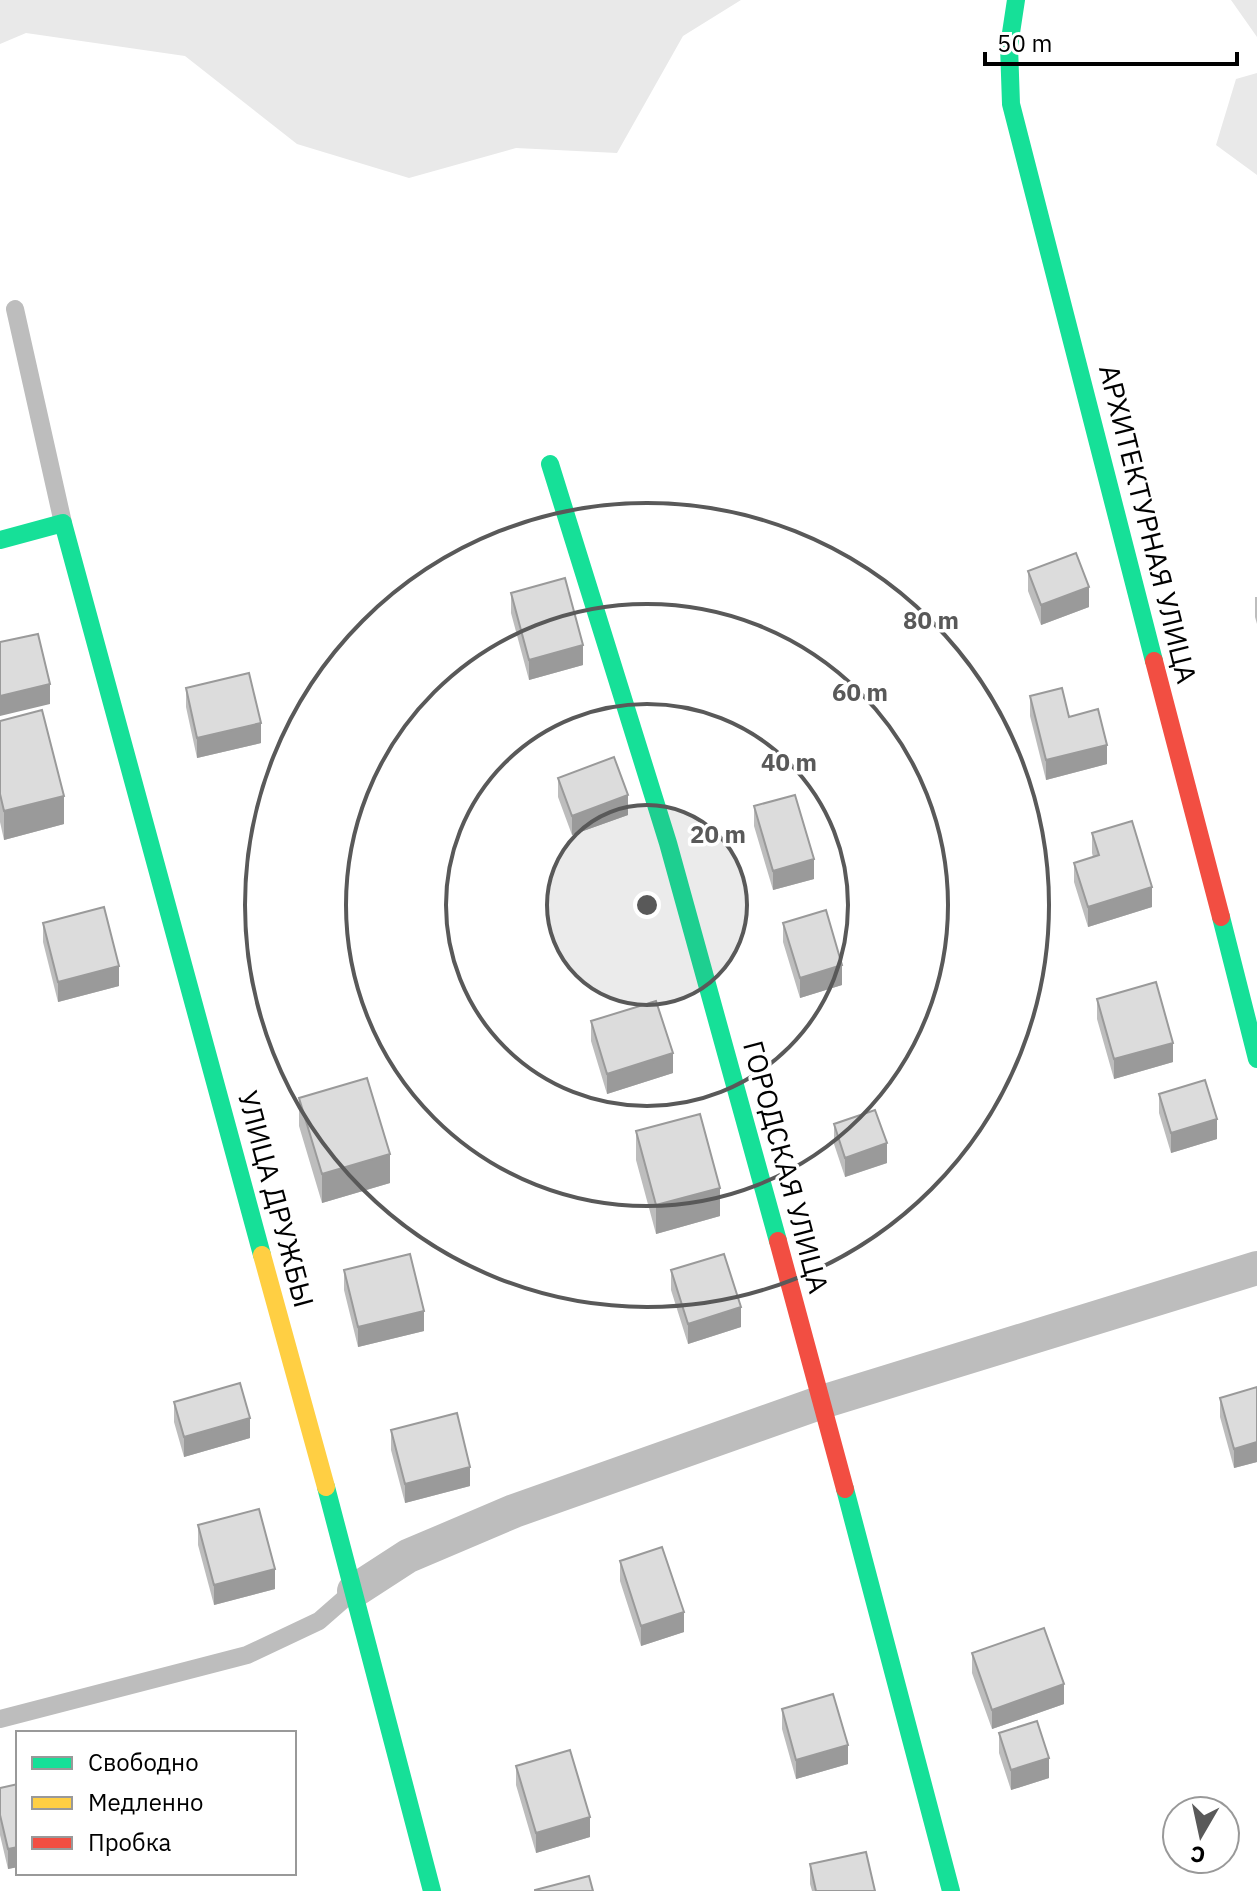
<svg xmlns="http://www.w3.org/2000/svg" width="1257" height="1891" viewBox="0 0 1257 1891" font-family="'IBM Plex Sans',sans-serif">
  <rect width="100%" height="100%" fill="#fff"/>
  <!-- green -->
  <path fill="#e9e9e9" d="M0,0h741l-58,36 -66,117 -101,-5 -107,30 -112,-34 -112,-88 -159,-23 -26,11z
    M1231,0h26v37z
    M1257,73v102l-41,-30 20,-66z"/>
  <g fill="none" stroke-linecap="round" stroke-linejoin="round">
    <!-- lane -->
    <path stroke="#bdbdbd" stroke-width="18" d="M15,309l48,214
      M0,1719l247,-64 72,-34 32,-28"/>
    <!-- street -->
    <path stroke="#bdbdbd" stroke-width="34" d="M354,1591l54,-35 106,-45 308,-109 435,-134"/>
    <!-- fast -->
    <path stroke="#16e098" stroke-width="18" d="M1016,0l-7,46 2,58 143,557
      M550,464l118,379 110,398
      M0,540l63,-17 199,732
      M1221,917l36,142
      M326,1487l106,404
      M845,1489l106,402"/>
    <!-- slow -->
    <path stroke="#ffcf43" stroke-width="18" d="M262,1255l64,232"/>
    <!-- jam -->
    <path stroke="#f24e42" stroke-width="18" d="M1154,661l67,256
      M778,1241l67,248"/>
  </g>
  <!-- wall -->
  <path fill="#bdbdbd" d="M1028,571l61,36 -48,18 -13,-34z
    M511,593l72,72 -54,15 -18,-67z
    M1255,597h2v27l-2,-7z
    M186,688l75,55 -64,15 -11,-51z
    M1030,696l39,21 38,47 -61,16 -16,-64z
    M0,721l64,103 -60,16 -4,-18z
    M558,778l70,37 -56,20 -14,-38z
    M754,806l60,73 -41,11 -19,-64z
    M1092,833l60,74 -64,20 -14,-45v-19l19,-6 -1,-4z
    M43,923l76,63 -61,16 -15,-60z
    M783,923l59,62 -42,13 -17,-56z
    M1097,999l76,63 -59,17 -17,-60z
    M591,1021l82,52 -66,21 -16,-53z
    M1159,1094l58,45 -46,14 -12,-40z
    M299,1098l91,85 -68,20 -23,-77z
    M834,1124l53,39 -42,14 -11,-33z
    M636,1131l84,85 -64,18 -20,-74z
    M344,1270l80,61 -66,16 -14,-57z
    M671,1270l70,57 -53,17 -17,-54z
    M1257,1387v75l-23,6 -14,-51v-19z
    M174,1402l76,36 -66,19 -10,-35z
    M391,1430l79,56 -65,17 -14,-53z
    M198,1525l77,64 -61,16 -16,-60z
    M620,1561l64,71 -43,14 -21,-65z
    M972,1653l92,51 -72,25 -20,-56z
    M782,1709l66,55 -52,15 -14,-50z
    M999,1733l50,45 -38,12 -12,-37z
    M516,1766l74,71 -54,16 -20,-68z
    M18,1784v83l-10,2 -8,-34v-47z
    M810,1864l65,27h-63l-2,-7z"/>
  <!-- shaded-wall -->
  <path fill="#9a9a9a" d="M1089,587v20l-48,18v-20z
    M583,645v20l-54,15v-20z
    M50,684v20l-50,12v-20z
    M261,723v20l-64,15v-20z
    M1107,745v19l-61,16v-20z
    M628,795v20l-56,20v-19z
    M64,796v28l-60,16v-29z
    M814,859v20l-41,11v-19z
    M1152,887v20l-64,20v-20z
    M842,965v20l-42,13v-20z
    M119,966v20l-61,16v-20z
    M1173,1043v19l-59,17v-20z
    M673,1053v20l-66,21v-20z
    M1217,1119v20l-46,14v-20z
    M887,1143v20l-42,14v-19z
    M390,1154v29l-68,20v-29z
    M720,1188v28l-64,18v-29z
    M741,1307v20l-53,17v-20z
    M424,1311v20l-66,16v-20z
    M250,1418v20l-66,19v-20z
    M1257,1442v20l-23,6v-19z
    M470,1467v19l-65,17v-19z
    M275,1569v20l-61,16v-20z
    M684,1612v20l-43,14v-20z
    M1064,1684v20l-72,25v-19z
    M848,1745v19l-52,15v-19z
    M1049,1758v20l-38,12v-20z
    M590,1817v20l-54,16v-20z
    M18,1847v20l-10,2v-20z"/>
  <!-- building -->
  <path fill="#dcdcdc" stroke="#9a9a9a" stroke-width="2" d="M1076,553l13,34 -48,18 -13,-34z
    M565,578l18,67 -54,15 -18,-67z
    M38,634l12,50 -50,12v-54z
    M249,673l12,50 -64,15 -11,-50z
    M1062,688l7,29 29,-8 9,36 -61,15 -16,-64z
    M42,710l22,86 -60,15 -4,-17v-73z
    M614,757l14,38 -56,21 -14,-38z
    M795,795l19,64 -41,12 -19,-65z
    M1132,821l20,66 -64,20 -14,-44 25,-8 -7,-22z
    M104,907l15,59 -61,16 -15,-59z
    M826,910l16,55 -42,13 -17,-55z
    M1156,982l17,61 -59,16 -17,-60z
    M656,1001l17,52 -66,21 -16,-53z
    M367,1078l23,76 -68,20 -23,-76z
    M1205,1080l12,39 -46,14 -12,-39z
    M875,1110l12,33 -42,15 -11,-34z
    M700,1114l20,74 -64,17 -20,-74z
    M410,1254l14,57 -66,16 -14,-57z
    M724,1254l17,53 -53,17 -17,-54z
    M240,1383l10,35 -66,19 -10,-35z
    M1257,1387v55l-23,7 -14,-51z
    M457,1413l13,54 -65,17 -14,-54z
    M259,1509l16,60 -61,16 -16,-60z
    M662,1547l22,65 -43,14 -21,-65z
    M1044,1628l20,56 -72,26 -20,-57z
    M833,1694l15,51 -52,15 -14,-51z
    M1037,1721l12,37 -38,12 -12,-37z
    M570,1750l20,67 -54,16 -20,-67z
    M18,1784v63l-10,2 -8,-34v-27z
    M866,1852l9,39h-59l-6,-27z
    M589,1876l4,15h-58v-1z"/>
  <!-- distance rings -->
  <circle cx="647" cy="905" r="100" fill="#595959" fill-opacity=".12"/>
  <g fill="none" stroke="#595959" stroke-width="4">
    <circle cx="647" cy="905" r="100"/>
    <circle cx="647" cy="905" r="201"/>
    <circle cx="647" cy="905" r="301"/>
    <circle cx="647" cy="905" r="402"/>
  </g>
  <g text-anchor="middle" stroke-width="7" stroke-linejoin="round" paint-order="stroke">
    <!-- street labels -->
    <g font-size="28" fill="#000" stroke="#fff">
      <text transform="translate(1148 524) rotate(76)" y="10">АРХИТЕКТУРНАЯ УЛИЦА</text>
      <text transform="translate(786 1167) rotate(75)" y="10">ГОРОДСКАЯ УЛИЦА</text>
      <text transform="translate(276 1199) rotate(75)" y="10">УЛИЦА ДРУЖБЫ</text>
    </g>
  </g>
  <circle cx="647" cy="905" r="12" fill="#595959" stroke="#fff" stroke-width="4"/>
  <g font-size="24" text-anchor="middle" font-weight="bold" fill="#595959" stroke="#fff" stroke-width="7" stroke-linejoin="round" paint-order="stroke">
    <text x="931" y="629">80 m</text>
    <text x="860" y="701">60 m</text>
    <text x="789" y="771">40 m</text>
    <text x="718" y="843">20 m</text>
  </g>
  <!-- legend -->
  <rect x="16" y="1731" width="280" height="144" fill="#ffffff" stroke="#999999" stroke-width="2"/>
  <rect x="32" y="1757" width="40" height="12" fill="#16e098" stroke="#999999" stroke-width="2"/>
  <text x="88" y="1771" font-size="24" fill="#000000">Свободно</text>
  <rect x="32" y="1797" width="40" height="12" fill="#ffcf43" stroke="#999999" stroke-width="2"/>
  <text x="88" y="1811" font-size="24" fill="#000000">Медленно</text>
  <rect x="32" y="1837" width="40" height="12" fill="#f24e42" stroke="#999999" stroke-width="2"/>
  <text x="88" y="1851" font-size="24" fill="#000000">Пробка</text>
  <!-- north arrow -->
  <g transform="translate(1201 1835) rotate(189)"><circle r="38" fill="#ffffff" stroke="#999999" stroke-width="2"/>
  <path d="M0-6L14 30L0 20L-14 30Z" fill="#595959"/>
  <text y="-12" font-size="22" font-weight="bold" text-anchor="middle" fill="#000000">С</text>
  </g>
  <!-- scale -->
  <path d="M985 52v12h252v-12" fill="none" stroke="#000000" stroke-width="4"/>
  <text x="997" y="52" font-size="24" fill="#000000" stroke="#ffffff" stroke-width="6" paint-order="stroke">50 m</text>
</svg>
